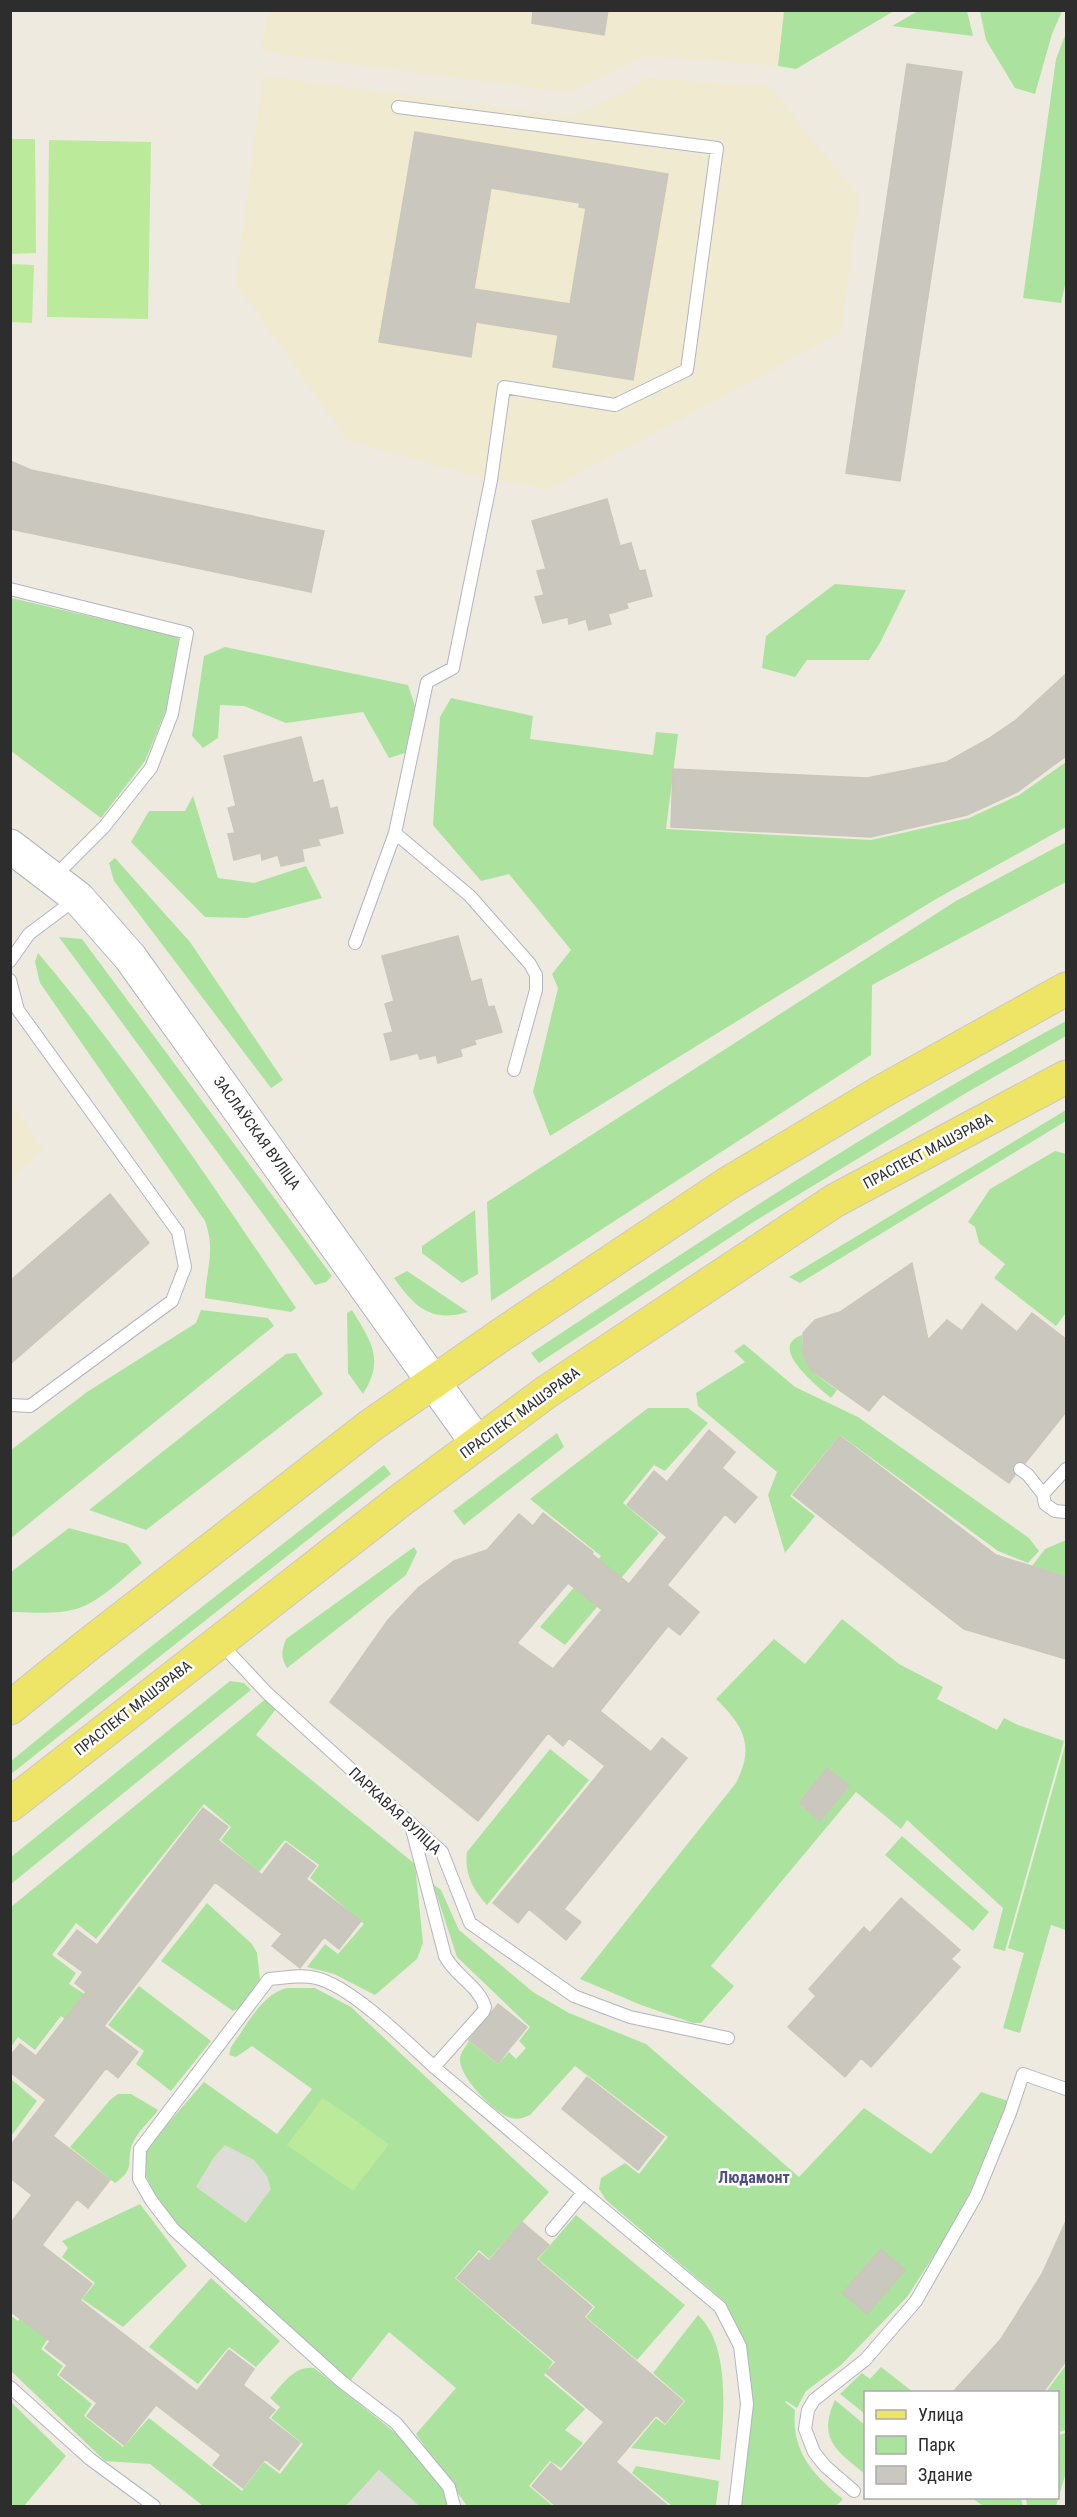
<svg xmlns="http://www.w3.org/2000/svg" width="1077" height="2517" viewBox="0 0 1077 2517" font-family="'Roboto Condensed',sans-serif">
  <rect width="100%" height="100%" fill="#eeeae0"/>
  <!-- education -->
  <path fill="#efead0" d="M268,11h516l-6,55 -132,-10 -76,37 -308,-41z
    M263,76l309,41 77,-39 122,9 88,110 -18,136 -291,156 -59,-9 -143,-39 -112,-157z
    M11,1102l32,48 -32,30h-1z"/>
  <!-- green -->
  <path fill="#abe39e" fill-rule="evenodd" d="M784,11v-1l110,1 -98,58 -18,-3z
    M918,11h49l6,25 -81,-10z
    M980,11h82l-10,23 -17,60 -20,-6 -29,-48z
    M1066,33v248l-5,22 -38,-5 33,-239z
    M835,584l71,6 -26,53 -11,17h-62l-12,17 -33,-9 4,-32z
    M11,598l168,39 -13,73 -21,51 -44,57 -90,-67z
    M225,647l183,38 7,21 -10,47 -16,5 -26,-46 -77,11 -42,-17 -24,-1 -2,33 -15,10 -11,-12 12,-80z
    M451,698l82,18 -3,23 123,16 3,-23 22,2 -12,95 205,11 98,-22 50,-23 47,-33v65l-130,72 -386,237 -17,-44 25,-104 -6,-14 19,-24 -62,-76 -28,7 -48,-56 7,-108z
    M193,796l25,82 36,5 52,-17 16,32 -76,20 -41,-1 -74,-75 18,-31h36z
    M1066,842v40l-194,103 -1,70 -380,246 -4,-99 469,-301z
    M115,858l75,84 93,138 -12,8 -157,-207 -5,-18z
    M59,937l23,2 250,337 -6,6 -11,3z
    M38,953c95,112 176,234 258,355l-5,4 -86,-14c1,-30 11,-46 0,-77l-165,-238 -5,-21z
    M1066,1021v15l-100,57 -211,128 -216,142 -8,-10c174,-115 352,-233 535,-332z
    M1066,1110v11l-266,162 -11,-6z
    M1055,1151l11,3v159l-10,13 -62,-48 11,-14 -26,-21 -4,-16 -7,-5 22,-33z
    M475,1210l3,64 -16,9 -40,-30v-7z
    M407,1271l61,41c-38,11 -53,-5 -74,-34z
    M201,1310l67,8 6,8 -263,212v-88l76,-58 109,-69z
    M352,1310c19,31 33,49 11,84l-15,-21 -1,-60z
    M802,1335c0,32 10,37 35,55l-6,8c-12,-11 -65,-51 -29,-63z
    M744,1344l51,43 63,30 171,121 10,13 -11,12 -30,-12 -158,-116 -50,61 25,20 -30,37 -17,-58 9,-23 -79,-66 -2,-13 49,-31 -11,-11z
    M296,1353l27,41 -177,136 -57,-20 197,-156z
    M648,1408h40l20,15 -43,48 -11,-6 -31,38 36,30 -94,112 -25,-18 61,-71 -71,-57z
    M557,1433l7,14 -100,78 -11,-14z
    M384,1465l7,9 -380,300v-13l133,-109z
    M69,1528l58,16 15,19c-19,15 -42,39 -66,46 -20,6 -44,3 -65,3v-40z
    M1066,1540v37l-34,-11 13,-17z
    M414,1547l3,5 -11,23 -119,93c-7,-11 -5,-18 -1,-29z
    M842,1619l57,45 44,23 -6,12 60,31 7,-12 14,7 46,16 -59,210 -12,-3 10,-40 -96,-88 -6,9 -45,-37 -145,174 23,20 -33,37h-8l-52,-18 -61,-26 156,-196c19,-37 8,-57 -20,-84l58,-60 31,25zM827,1768l22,19 -29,34 -22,-18z
    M230,1681l14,2 7,7 -240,194v-27z
    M267,1698l9,11 -20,26 159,129 8,79 -6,16 -42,36 -41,-21 -27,-7 18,-23 13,10 26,-30 -54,-46 9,-13 -34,-25 -26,32 -38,-32 10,-13 -27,-23 -108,135 -20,-16 -24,32 24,18 -7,11 17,11 -20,25 -5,-4 -26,34 -17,-13 -7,10v-140z
    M1066,1742v188l-15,-5 -31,108 -17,-5 21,-75 -16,-5z
    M550,1749l39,31 -102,125c-14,-15 -23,-32 -20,-53z
    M902,1836l87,76 -16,19 -88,-76z
    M433,1884l8,6 18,40 74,62 36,21 77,31 153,133 65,-69 67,46 50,-62 27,9 -38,91 -17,34 -46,71 -66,68 -35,26 -9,17 -11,-7 -1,1 10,8c-4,41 18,65 48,89l-7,7h-97l7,-162 -21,-42 -119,-102 -7,-11 2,-11 24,-15 14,11 29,-37 -93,-71 -45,49c-7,3 -12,5 -19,3 -16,-4 -53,-42 -51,-60 1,-6 6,-12 9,-17l29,23 11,-12 7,7 10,-11 -7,-7 11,-14 -73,-70z
    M207,1903l45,41 5,9 3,26 -21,29 -6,3 -72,-50z
    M139,1986l72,55 -40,50 -35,-27 8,-13 -36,-26z
    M287,1988h28l36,19 198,185 -60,67 -10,-9 -24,28 98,84 -9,13 41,34 -20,21 18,13 -22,25 -11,-7 -21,25 24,20h-86l-51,-72 40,-46 -67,-56 -39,49 -174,-155 -18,-25 -12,-25 -2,-25 60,-69 73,52 35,-45 -60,-43 -16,11 -7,-2 2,-8c15,-20 30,-53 56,-59z
    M11,2079l26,22 -25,34 -2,-2z
    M118,2094h13l27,16c-7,10 -22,23 -26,35 -6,18 4,24 -17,38l-45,-36 40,-47z
    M140,2204l47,62 -64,61 -41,-28 13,-16 -33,-26 6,-9 -6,-7z
    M576,2215l109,90 -48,55 -51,-43 9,-10 -57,-48z
    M211,2278l69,63 -24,26 -27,-20 -31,37 -49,-37z
    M25,2312l27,21 -11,16 22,17 -6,9 35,29 -8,12 39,31 26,-29 93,73 22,-29 16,12 23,-30 -32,-26 9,-11 -10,-9c12,-13 24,-33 44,-30l93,74 37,46 5,18h-30l-40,-36 -33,36h-143l-53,-42 -45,-3 -94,-90 -1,-56 8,6z
    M698,2315c34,32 25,103 22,145l-89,-12 25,-30 9,7 20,-24 -32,-28z
    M1066,2365v65l-8,2v-40h-12z
    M881,2367l32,25h-47l-1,22 -25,-20 22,-21 8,6z
    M835,2400l30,25v49c-28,-23 -48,-35 -30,-74z
    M10,2401l56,55 -42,50h-13z
    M1066,2433v39l-10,34h-29l-1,-8h32v-63z
    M636,2466l83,15 -3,25h-44l-40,-33z
    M972,2498h49l2,8h-40z"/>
  <!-- pitch -->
  <path fill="#bcea9b" d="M11,139h24l1,114 -25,1z
    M49,140l102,2 -3,177 -101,-2z
    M11,264l23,1 -2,58 -21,-1z
    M323,2098l66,46 -36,47 -66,-46z"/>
  <!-- plaza -->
  <path fill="#dedcd7" d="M225,2145l29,15 13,16 4,13 -25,34 -50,-36 18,-30z
    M379,2470l40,36h-73z"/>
  <!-- building -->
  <path fill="#cac8be" stroke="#cac7b9" stroke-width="1.5" fill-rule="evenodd" d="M533,10h75l-4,25 -72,-12z
    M907,64l55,8 -62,409 -54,-8z
    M415,132l253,42 -35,206 -80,-13 5,-32 -82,-13 -5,35 -92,-15zM491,188l89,15 -1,4 7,1 -16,96 -96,-15z
    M10,461l21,9 293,61 -13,61 -301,-63z
    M607,499l13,47 11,-3 8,28 6,-1 7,26 -26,7 2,5 -20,6 3,10 -22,6 -3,-11 -17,5 -1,-7 -25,6 -8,-26 9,-2 -7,-24 9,-2 -14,-48z
    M1066,674v82l-49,36 -50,23 -96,22 -200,-10 2,-58 194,9 80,-16 41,-23 28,-19z
    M301,737l12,46 10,-3 7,29 7,-2 6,26 -25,6 2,6 -18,4 2,12 -23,5 -3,-11 -16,5 -1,-7 -27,7 -6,-26 7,-1 -7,-25 8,-2 -12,-50z
    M458,936l13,46 10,-3 7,28 6,-1 8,26 -28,8 2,4 -16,5 2,7 -24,7 -2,-8 -16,4 -2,-6 -27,7 -7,-26 9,-2 -8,-28 9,-3 -12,-45z
    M110,1194l39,49 -139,121v-83z
    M912,1263l16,77 19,-20 15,11 20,-27 35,28 15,-19 34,26v73l-41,51 -5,-2 -6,3 -2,5 3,6 -6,8 -126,-89 -14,17 -58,-41 -8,-17v-20l12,-13 25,-8z
    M709,1430l26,22 -13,16 35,29 -22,26 -10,-9 -58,71 32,27 -19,23 -12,-9 -68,85 51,41 11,-14 25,20 -123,151 17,13 -15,18 -37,-31 -11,14 -25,-20 112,-137 -36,-28 -6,8 -15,-13 -70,88 -148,-119 58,-82 30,-32 36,-27 33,-11 32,-36 14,12 10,-13 50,39 -1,2 37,30 38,-47 -40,-32 27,-34 13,11zM568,1583l34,27 -49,59 -36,-26z
    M840,1436l156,119 70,22v82l-102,-30 -171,-134z
    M827,1768l22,18 -29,35 -21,-18z
    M203,1808l25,19 -10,13 44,35 24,-32 30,23 -10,13 55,42 -22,28 -15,-12 -24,31 -28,-22 10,-12 -67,-52 -111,144 34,26 -20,26 -12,-10 -53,68 57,44 -22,28 -11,-9 -35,46 50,39 -12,16 117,91 32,-41 25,19 -11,16 32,25 -7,8 32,25 -21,27 -14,-11 -22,29 -30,-23 8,-10 -65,-50 -32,40 -37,-29 10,-13 -37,-28 7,-10 -22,-17 5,-7 -40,-30v-87l22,-29 -22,-17v-32l36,-46 -36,-28v-16l10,-12 16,12 50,-64 -11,-9 8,-11 -25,-18 19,-24 20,15z
    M901,1898l59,52 -9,9 9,8 -89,100 -10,-9 -16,19 -57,-50 28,-31 -7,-7 55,-62 6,6z
    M498,2004l29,23 -29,36 -29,-23z
    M587,2077l77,60 -26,33 -76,-61z
    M1066,2221v140l-23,31h-90l48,-53 41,-65z
    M522,2222l27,23 -13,14 56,48 -8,10 99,84 -18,22 -9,-8 -40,47 52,44h-112l-24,-20 19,-23 10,9 43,-50 -58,-49 10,-11 -99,-84 22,-25 10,8z
    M881,2249l24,21 -38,44 -25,-21z"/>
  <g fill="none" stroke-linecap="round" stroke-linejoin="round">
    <defs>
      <path id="lane" d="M10,589l177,44 -15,81 -21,54 -47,59 -51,51
        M395,833l75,63 60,68 6,11v15l-22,80
        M355,943l40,-110 32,-151 26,-14 38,-188 13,-93 111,18 72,-35 30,-222 -319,-41
        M10,961l19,-27 48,-36
        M10,980l8,30 160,222 7,35 -13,34 -142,105 -20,-1
        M1020,1469l8,6 15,19
        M1066,1469l-23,25 2,10 10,7 11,1
        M221,1644l46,49 175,159 28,71 104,73 56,21 98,21
        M411,1825l34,131c10,20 34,30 40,51l-2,5 -49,55 286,240 20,39 7,58 -12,102
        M434,2067c-27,-25 -83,-81 -118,-89 -15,-4 -32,0 -47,1l-129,170 -1,30 12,21 22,29 168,152 55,42 53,64 5,19
        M552,2230l31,-37
        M10,2387l80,72 64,47
        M854,2491l-29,-25 -11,-14 -9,-23 3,-19 6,-10 51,-40 51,-59 60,-105 34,-83 13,-39 43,15"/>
      <path id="secondary" d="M10,846l68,52 52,59 347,486"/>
      <path id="primary" d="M10,1708l74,-60 286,-222 131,-91 226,-151 154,-92 185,-103
        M10,1805l391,-305 144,-107 289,-192 232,-124"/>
    </defs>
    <!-- lane casing -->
    <use href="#lane" stroke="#b3b4c0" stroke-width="14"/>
    <!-- secondary casing -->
    <use href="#secondary" stroke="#b3b4c0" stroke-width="35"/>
    <!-- primary casing -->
    <use href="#primary" stroke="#c8c8c8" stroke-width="35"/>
    <!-- lane -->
    <use href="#lane" stroke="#fff" stroke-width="12"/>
    <!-- secondary -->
    <use href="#secondary" stroke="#fff" stroke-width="33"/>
    <!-- primary -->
    <use href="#primary" stroke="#eee465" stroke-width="33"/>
  </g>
  <g text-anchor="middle" stroke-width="5" stroke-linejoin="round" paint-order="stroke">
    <!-- street labels -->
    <g font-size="15" fill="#2d2d2d" stroke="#fff">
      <text transform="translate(257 1133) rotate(54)" y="5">ЗАСЛАЎСКАЯ ВУЛІЦА</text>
      <text transform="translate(928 1151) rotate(-28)" y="5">ПРАСПЕКТ МАШЭРАВА</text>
      <text transform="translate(520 1413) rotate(-36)" y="5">ПРАСПЕКТ МАШЭРАВА</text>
      <text transform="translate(133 1708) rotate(-38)" y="5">ПРАСПЕКТ МАШЭРАВА</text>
      <text transform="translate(395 1811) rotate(43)" y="5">ПАРКАВАЯ ВУЛІЦА</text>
    </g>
    <!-- neighbourhood labels -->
    <g font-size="16" font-weight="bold" fill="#4e4f7e" stroke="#fff">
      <text x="754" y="2183">Людамонт</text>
    </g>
  </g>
  <!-- border -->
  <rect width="1077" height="2517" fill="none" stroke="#2d2d2d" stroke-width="24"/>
  <!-- legend -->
  <rect x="864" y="2391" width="195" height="108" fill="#ffffff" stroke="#ababab" stroke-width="1.5"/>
  <rect x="876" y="2410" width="30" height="9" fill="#eee465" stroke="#ababab" stroke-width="1.5"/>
  <text x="918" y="2421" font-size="18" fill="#2d2d2d">Улица</text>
  <rect x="876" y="2436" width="30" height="18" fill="#abe39e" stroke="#ababab" stroke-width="1.5"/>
  <text x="918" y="2451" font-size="18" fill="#2d2d2d">Парк</text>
  <rect x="876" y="2466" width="30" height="18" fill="#cac8be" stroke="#ababab" stroke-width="1.5"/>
  <text x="918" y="2481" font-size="18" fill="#2d2d2d">Здание</text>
</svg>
